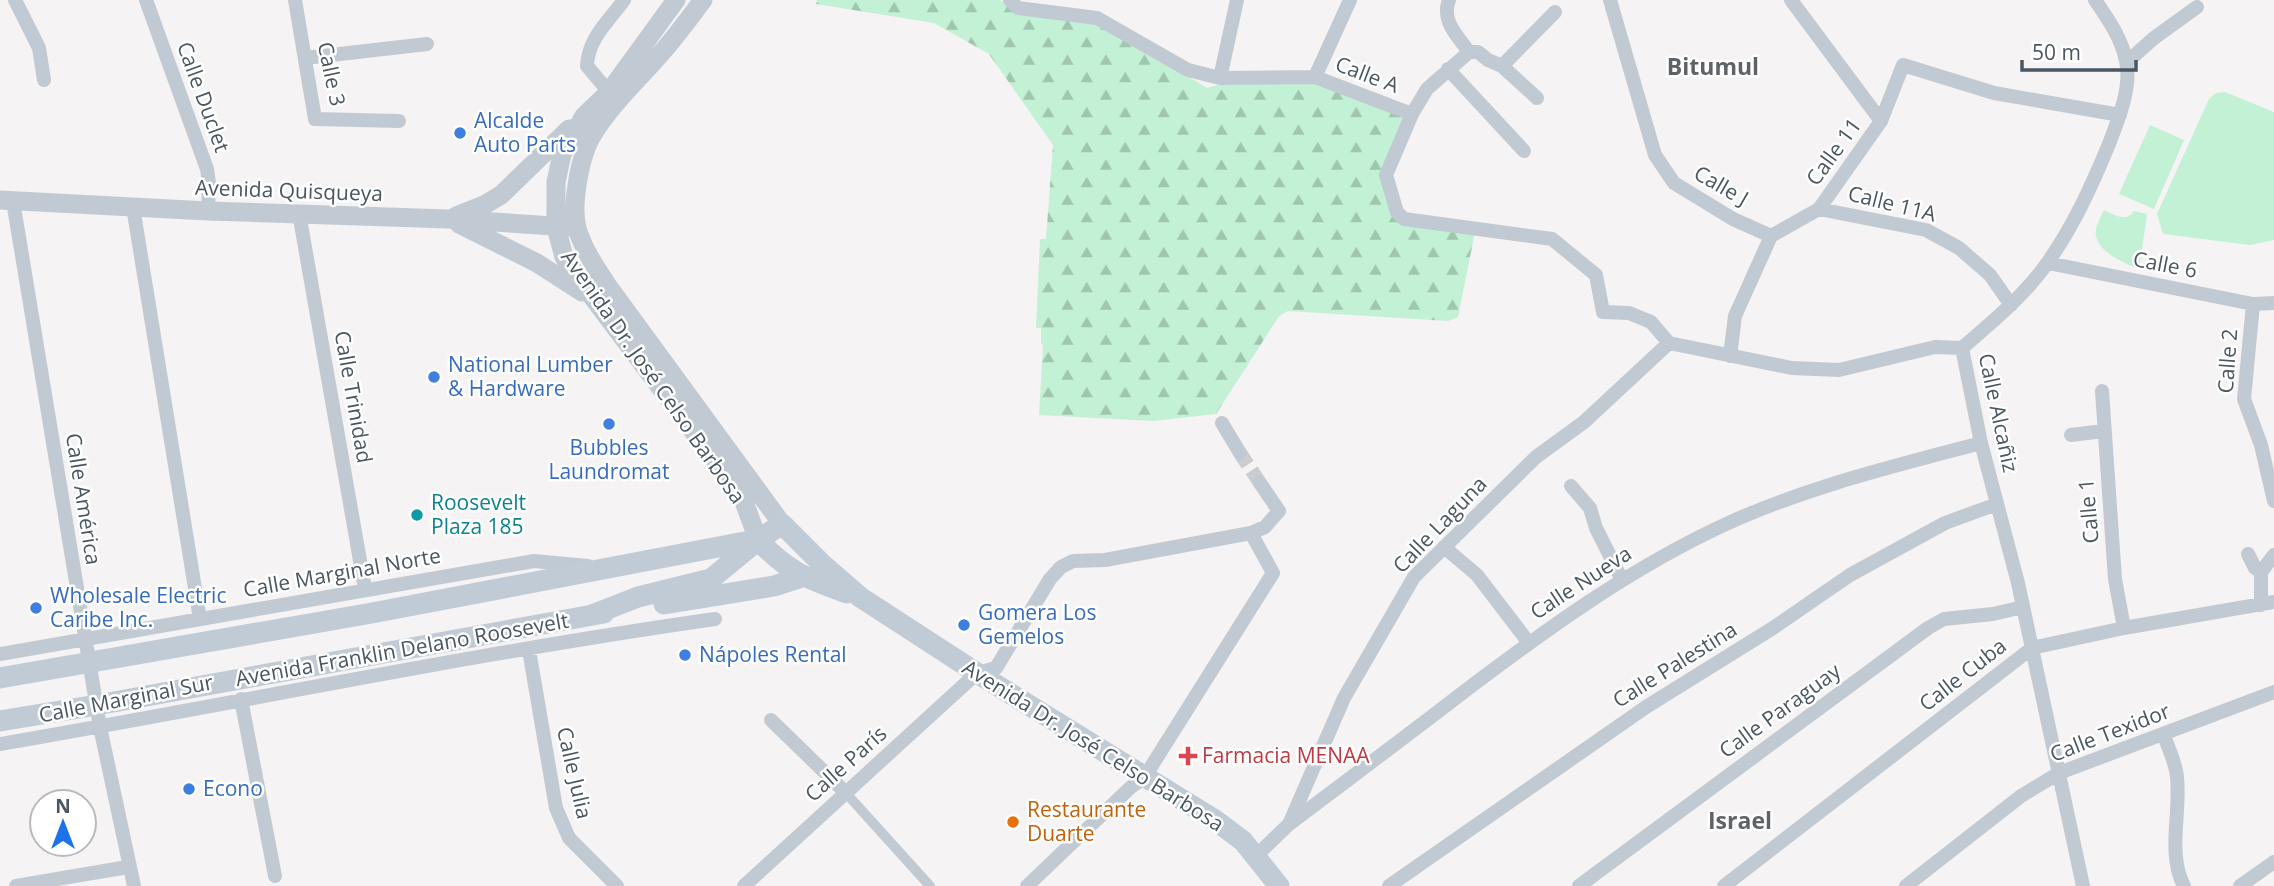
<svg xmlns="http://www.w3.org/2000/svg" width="2274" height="886" viewBox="0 0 2274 886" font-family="'Open Sans',sans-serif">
  <defs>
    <pattern id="forest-firs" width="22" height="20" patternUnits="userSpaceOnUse" patternTransform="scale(1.75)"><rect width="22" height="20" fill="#c3f1d5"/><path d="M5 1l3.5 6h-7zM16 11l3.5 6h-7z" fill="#a0c6b0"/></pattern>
  </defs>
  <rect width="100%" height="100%" fill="#f5f3f3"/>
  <!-- green -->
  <path fill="#c3f1d5" d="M2225,92l49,20v128l-24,5 -87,-11 -6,-20 52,-115 7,-6z
    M2150,125l34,15 -30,69 -35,-15z
    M2104,210c12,5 21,13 30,1l13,3 -8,56c-14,-8 -38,-15 -43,-34 -2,-8 5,-19 8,-26z"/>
  <!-- forest -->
  <path fill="url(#forest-firs)" d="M817,0h183l23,15 70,5 114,68 21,-6 82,-4 95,38 -23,58 13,46 80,12 -17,85 -10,4 -160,-10 -9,5 -63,98 -63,7 -114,-6 4,-70 -2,-1v-16h-5l4,-89h6l7,-94 -64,-91 -55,-31 -118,-19z"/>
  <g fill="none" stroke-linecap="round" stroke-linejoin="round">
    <!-- minor-tunnel -->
    <path stroke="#caccce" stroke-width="14" stroke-dasharray="14 7" stroke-linecap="butt" d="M1240,453l20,30"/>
    <!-- pedestrian -->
    <path stroke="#c1cad2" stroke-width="10" d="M845,792l85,94"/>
    <!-- minor -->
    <path stroke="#c1cad2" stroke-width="14" d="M15,0l24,48 5,32
      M146,0l61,169 2,14 -1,28
      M295,0l20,119 84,2
      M1010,0l8,8 79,10 91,52 32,8 95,-1 97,37
      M1449,0c-8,21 8,35 20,52
      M1610,0l45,155 19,28 59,36 38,17
      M1791,0l90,121
      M305,58l122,-14
      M2127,62l27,-24 43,-31
      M1502,66l53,-54
      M1448,69l76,82
      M1315,77l35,-77
      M1220,78l17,-78
      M609,92l-22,-26c1,-28 22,-45 37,-66
      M1537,98l-35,-32 -14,-6 -10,-8h-9l-42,37 -15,25 -26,61 11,37 7,7 148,20 44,36 7,37 26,1 22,9 18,21 123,25 47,2 96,-23 27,1
      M13,201l87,526 34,159
      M133,207l67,412
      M1819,209l107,21 33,18 31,27 21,30
      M299,213l66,376
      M2048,263l205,41 21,-1
      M2253,304l-9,95 17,46 13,56
      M1962,348l19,95 37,140 65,303
      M1962,348c30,-26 63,-53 86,-86 26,-37 44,-77 61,-118 9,-24 23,-56 17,-83 -4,-22 -18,-42 -31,-61
      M1730,356l5,-40 36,-80 48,-27 62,-88 22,-56 91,28 126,22
      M2102,391l13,188 9,49
      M1222,423l18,30
      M2071,435l32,-4
      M1571,486l19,22 6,20 26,52
      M1444,547l33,28 52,68
      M2248,554l7,14 6,4
      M2261,605v-33l13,-17
      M529,650l27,158 13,30 48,48
      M0,654l534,-93 54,5
      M241,699l34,177
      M771,720l74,72
      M2164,735c4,13 12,28 13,42 4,35 -10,77 7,109
      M0,744c238,-41 475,-91 715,-125
      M1290,822l54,-124 70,-121 122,-120 48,-35 85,-79
      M1256,856l32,-31c58,-44 116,-87 173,-131 83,-63 168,-125 263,-169 82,-38 171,-59 257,-82
      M16,886l112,-19
      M744,886l233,-213 19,-5 54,-89 11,-12 12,-6 32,-1 146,-27 14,-6 14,-16 -19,-28
      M1027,886l104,-99 13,-9 129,-205 -22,-40
      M1389,886l257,-179 127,-79 77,-53 95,-52 52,-19
      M1579,886l349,-258 16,-9 49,-5 30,-7
      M1724,886l308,-238 92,-20 150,-26
      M1906,886l115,-90 38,-23 215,-81
      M2240,886l34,-24"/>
    <!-- tertiary -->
    <path stroke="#c1cad2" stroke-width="19" d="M676,0l-67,92 -25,24 -22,38 -6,28v45l8,30 12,18 166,221 16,44
      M703,0c-13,17 -26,35 -40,51 -23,27 -51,52 -70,83 -13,20 -22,71 -16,94 6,21 19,40 31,58l174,238
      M0,200l208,11 240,8 121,8
      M456,216l30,-12 15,-9 68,-66
      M459,224l78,39 45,29"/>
    <!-- secondary -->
    <path stroke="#c1cbd6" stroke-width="21" d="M758,540c30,32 48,38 89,53
      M664,604l110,-18 28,-9
      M592,615l46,-18 73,-18 47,-39 24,-16 40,40 38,33 117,76 238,147 28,21 36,45
      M0,678l372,-65 383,-73
      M0,721l97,-16 507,-92"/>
  </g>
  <!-- markers -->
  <g fill="#3f7fe0" stroke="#fff" stroke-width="2.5">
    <circle cx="460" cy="133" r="7"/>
    <circle cx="434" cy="377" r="7"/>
    <circle cx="609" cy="424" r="7"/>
    <circle cx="36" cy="608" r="7"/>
    <circle cx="964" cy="625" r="7"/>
    <circle cx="685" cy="655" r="7"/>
    <circle cx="189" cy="789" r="7"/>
  </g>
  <circle fill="#0f9aa8" stroke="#fff" stroke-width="2.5" cx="417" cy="515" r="7"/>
  <path fill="#e0444e" stroke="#fff" stroke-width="2.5" d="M1184.5 745.5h7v7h7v7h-7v7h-7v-7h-7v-7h7z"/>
  <circle fill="#e8710a" stroke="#fff" stroke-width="2.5" cx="1013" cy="822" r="7"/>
  <g text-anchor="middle" stroke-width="5" stroke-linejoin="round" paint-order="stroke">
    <!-- street labels -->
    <g font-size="21" fill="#4a5661" stroke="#fff">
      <text transform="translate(331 74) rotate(78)" y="7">Calle 3</text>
      <text transform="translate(1367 75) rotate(21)" y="7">Calle A</text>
      <text transform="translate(203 97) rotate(70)" y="7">Calle Duclet</text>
      <text transform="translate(1834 152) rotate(-54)" y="7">Calle 11</text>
      <text transform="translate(1721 186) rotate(30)" y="7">Calle J</text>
      <text transform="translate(289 191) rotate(2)" y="7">Avenida Quisqueya</text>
      <text transform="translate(1892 204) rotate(14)" y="7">Calle 11A</text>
      <text transform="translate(2165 265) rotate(11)" y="7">Calle 6</text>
      <text transform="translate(2228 361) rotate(-86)" y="7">Calle 2</text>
      <text transform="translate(653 377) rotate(55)" y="7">Avenida Dr. José Celso Barbosa</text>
      <text transform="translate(353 397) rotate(80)" y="7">Calle Trinidad</text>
      <text transform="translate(1998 413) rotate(78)" y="7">Calle Alcañiz</text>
      <text transform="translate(83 499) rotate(81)" y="7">Calle América</text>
      <text transform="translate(2089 511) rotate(-95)" y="7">Calle 1</text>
      <text transform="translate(1440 525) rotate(-46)" y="7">Calle Laguna</text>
      <text transform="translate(342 573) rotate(-10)" y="7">Calle Marginal Norte</text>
      <text transform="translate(1581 583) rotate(-33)" y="7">Calle Nueva</text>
      <text transform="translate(402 650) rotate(-10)" y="7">Avenida Franklin Delano Roosevelt</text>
      <text transform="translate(1675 665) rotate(-32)" y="7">Calle Palestina</text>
      <text transform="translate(1963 675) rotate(-38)" y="7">Calle Cuba</text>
      <text transform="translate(126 699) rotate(-11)" y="7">Calle Marginal Sur</text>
      <text transform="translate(1780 711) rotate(-36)" y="7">Calle Paraguay</text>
      <text transform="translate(2110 733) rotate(-21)" y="7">Calle Texidor</text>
      <text transform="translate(1093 746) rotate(32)" y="7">Avenida Dr. José Celso Barbosa</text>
      <text transform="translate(846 764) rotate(-42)" y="7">Calle París</text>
      <text transform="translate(574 773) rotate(77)" y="7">Calle Julia</text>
    </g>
    <!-- shop labels -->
    <g font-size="21" fill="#366cbe" stroke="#fff" text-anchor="start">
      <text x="474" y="128">Alcalde<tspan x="474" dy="24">Auto Parts</tspan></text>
      <text x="448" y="372">National Lumber<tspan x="448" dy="24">&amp; Hardware</tspan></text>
      <text x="609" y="455" text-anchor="middle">Bubbles<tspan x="609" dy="24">Laundromat</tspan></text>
      <text x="50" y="603">Wholesale Electric<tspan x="50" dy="24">Caribe Inc.</tspan></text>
      <text x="978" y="620">Gomera Los<tspan x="978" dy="24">Gemelos</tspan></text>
      <text x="699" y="662">Nápoles Rental</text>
      <text x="203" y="796">Econo</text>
    </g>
    <!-- culture labels -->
    <g font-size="21" fill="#0d838f" stroke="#fff" text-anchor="start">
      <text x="431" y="510">Roosevelt<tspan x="431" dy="24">Plaza 185</tspan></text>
    </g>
    <!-- health labels -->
    <g font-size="21" fill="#be3a42" stroke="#fff" text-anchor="start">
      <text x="1202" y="763">Farmacia MENAA</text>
    </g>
    <!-- food labels -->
    <g font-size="21" fill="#c56008" stroke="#fff" text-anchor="start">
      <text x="1027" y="817">Restaurante<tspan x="1027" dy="24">Duarte</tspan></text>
    </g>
    <!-- neighbourhood labels -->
    <g font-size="23" font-weight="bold" fill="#5f6368" stroke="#fff">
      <text x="1713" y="75">Bitumul</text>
      <text x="1740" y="829">Israel</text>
    </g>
  </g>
  <!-- north arrow -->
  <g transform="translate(63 823)"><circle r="33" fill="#ffffff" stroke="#b7bbc0" stroke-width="2"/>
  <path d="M0-5L12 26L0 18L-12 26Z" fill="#1a73e8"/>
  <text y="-10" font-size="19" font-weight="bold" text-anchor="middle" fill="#4a5661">N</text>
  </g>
  <!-- scale -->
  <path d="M2022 60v10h114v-10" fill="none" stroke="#4a5661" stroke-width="3.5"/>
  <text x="2032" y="60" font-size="21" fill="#4a5661" stroke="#ffffff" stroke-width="5" paint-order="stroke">50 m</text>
</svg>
